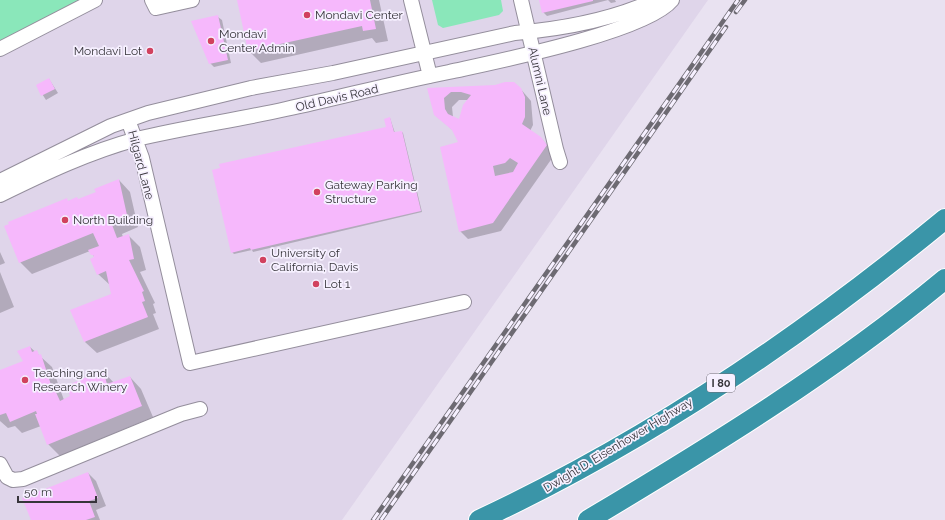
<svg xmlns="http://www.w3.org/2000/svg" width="945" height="520" viewBox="0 0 945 520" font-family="Raleway,sans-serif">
  <rect width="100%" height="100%" fill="#e9e2f1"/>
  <!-- built -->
  <path fill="#dfd5ea" d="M0,0h708l-366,520h-342z"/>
  <!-- green -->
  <path fill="#8ae7ba" d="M0,0h82l-82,41z
    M432,0h69l2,11 -4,4 -56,13 -5,-3z"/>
  <!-- shadow -->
  <path fill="#0003" fill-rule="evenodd" d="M238,0h141l9,41 -12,2 -4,-5 -111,25 -12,-12z
    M540,0h75l1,2 -5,1 -3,-3 -61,16 -4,-4z
    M218,17l4,3 9,43 -17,4 -4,-4z
    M49,79l9,14 -12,7 -9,-14z
    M518,86l13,15 2,24 -3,6 11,7 14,16 -54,77 -33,8 -8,-8v-88l-5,-11 -20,-17 -7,-26zM459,100h10l-9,20 -7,-3 -1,-10z
    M390,118l5,15 7,-1 1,1 19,79 -169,40 -1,-2 -18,4 -2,-2 155,-125z
    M119,180l11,12 8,35 -16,7 1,3 5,-2 12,12 6,23 -6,2 15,31 -2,1 3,9 -3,1 6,15 -62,24 -12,-11 27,-48 -1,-8 -13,-12 -3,-16 -5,-7 -58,23 -12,-12 48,-61 11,-1 18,-7z
    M0,252l5,11 -5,2z
    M0,272l14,35 -14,6z
    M30,347l22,20 12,33 7,-3 32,-26 11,12 16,-6 11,12 12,28 -93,39 -12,-12 -7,-18 -19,7 -7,-7 -7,2 -8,-7v-49l25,-11z
    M88,473l8,8 10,25 -10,4 4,10h-68z"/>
  <!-- building -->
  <path fill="#f6b8fc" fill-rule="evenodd" d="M237,0h133l6,29 -13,2 -1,-5 -114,25z
    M539,0h54v1l-51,12z
    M218,15l10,45 -19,4 -18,-43z
    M49,78l6,11 -14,7 -5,-11z
    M505,82h9l7,6 4,9v20l-3,7 19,13 6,8 -54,78 -34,9 -19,-85 18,-5 -6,-12 -18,-15 -7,-27 68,-3zM451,92h10l10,3 -8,10 -4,14 -11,-5 -3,-5 -1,-11zM510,158l8,5 -5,9 -18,4 -2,-10 12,-3z
    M390,117l4,15 8,-1 19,80 -170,39 -1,-2 -19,5 -19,-83 8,-2 -1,-4 167,-37 -2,-8z
    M119,179l8,36 -16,7 6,16 12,-4 5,25 -5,1 15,31 -2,1 3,9 -3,1 6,15 -64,25 -14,-32 41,-16 -5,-23 -9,4 -7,-16 4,-2 -1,-2h-2l-3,-5 11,-4 -6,-13 -74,30 -15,-37 5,-2 -1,-2 59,-24 1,3 9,-4 1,2 18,-7 -2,-3z
    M30,346l2,6 5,-2 2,5 2,-1 12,37 2,-1 5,11 10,-5 -4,-10 37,-16 4,14 23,-8 12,30 -95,39 -12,-31h2l-1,-3 -26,11 -4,-9 -6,2v-45l23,-9 -6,-10z
    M88,472l10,26 -9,3 6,16 -9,3h-55l-9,-22z"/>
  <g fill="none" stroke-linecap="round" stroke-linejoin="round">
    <defs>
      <path id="minor" d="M152,0l4,8 36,-8
        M411,0l19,76
        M521,0l35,149 4,13
        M0,49l95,-49
        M128,120l14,38 48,205 274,-61
        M0,181l111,-55 37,-13 103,-25 82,-15 182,-40c47,-4 97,-13 140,-33
        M0,195c45,-22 89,-43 137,-56 50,-12 100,-19 149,-30 55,-12 108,-26 163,-37 45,-10 197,-40 223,-72
        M0,464l7,13 6,3 10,-1 158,-65 19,-5"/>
      <path id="highway" d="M479,520c167,-78 324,-184 466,-301
        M588,520c124,-74 246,-149 357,-241"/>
    </defs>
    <!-- minor casing -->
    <use href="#minor" stroke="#948e9c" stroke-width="16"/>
    <!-- highway casing -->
    <use href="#highway" stroke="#fff" stroke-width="22"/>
    <!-- minor -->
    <use href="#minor" stroke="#fff" stroke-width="14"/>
    <!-- highway -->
    <use href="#highway" stroke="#3a95a8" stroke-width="20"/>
    <defs>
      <path id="rail" d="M736,12l9,-12
        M373,520l365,-520
        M381,520l345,-493"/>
    </defs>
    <!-- rail casing -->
    <use href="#rail" stroke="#6d6a72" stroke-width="4.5"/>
    <!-- rail -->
    <use href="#rail" stroke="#f6f0ff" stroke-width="3" stroke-dasharray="9" stroke-linecap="butt"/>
  </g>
  <!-- markers -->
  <g fill="#d1415e" stroke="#f6f0ff" stroke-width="1.5">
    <circle cx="307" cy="15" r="4"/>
    <circle cx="211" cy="41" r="4"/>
    <circle cx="150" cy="51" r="4"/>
    <circle cx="317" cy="192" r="4"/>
    <circle cx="65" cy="220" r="4"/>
    <circle cx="263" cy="260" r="4"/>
    <circle cx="316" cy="284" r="4"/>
    <circle cx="25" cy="380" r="4"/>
  </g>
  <g text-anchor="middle" stroke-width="3.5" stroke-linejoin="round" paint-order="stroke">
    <!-- shield labels -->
    <rect fill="#f6f0ff" stroke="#706d76" stroke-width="1" x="707" y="374" width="28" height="18" rx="3"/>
    <g font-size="11" font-weight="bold" fill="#37353b">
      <text x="721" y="387">I 80</text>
    </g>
    <!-- poi labels -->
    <g font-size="12" fill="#37353b" stroke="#f6f0ff" text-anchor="start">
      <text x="315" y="19">Mondavi Center</text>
      <text x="219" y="38">Mondavi<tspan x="219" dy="14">Center Admin</tspan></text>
      <text x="142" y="55" text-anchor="end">Mondavi Lot</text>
      <text x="325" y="189">Gateway Parking<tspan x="325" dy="14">Structure</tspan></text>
      <text x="73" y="224">North Building</text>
      <text x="271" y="257">University of<tspan x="271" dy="14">California, Davis</tspan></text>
      <text x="324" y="288">Lot 1</text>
      <text x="33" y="377">Teaching and<tspan x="33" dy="14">Research Winery</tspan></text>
    </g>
    <!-- street labels -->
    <g font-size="12" fill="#37353b" stroke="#f6f0ff">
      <text transform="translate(540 81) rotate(77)" y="4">Alumni Lane</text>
      <text transform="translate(337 98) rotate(-13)" y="4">Old Davis Road</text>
      <text transform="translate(141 165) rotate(75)" y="4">Hilgard Lane</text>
      <text transform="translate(618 445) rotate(-31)" y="4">Dwight D. Eisenhower Highway</text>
    </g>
  </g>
  <!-- scale -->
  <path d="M18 496v6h78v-6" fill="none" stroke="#37353b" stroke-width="2"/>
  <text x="24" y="496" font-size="12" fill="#37353b" stroke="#f6f0ff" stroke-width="3" paint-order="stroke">50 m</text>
</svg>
